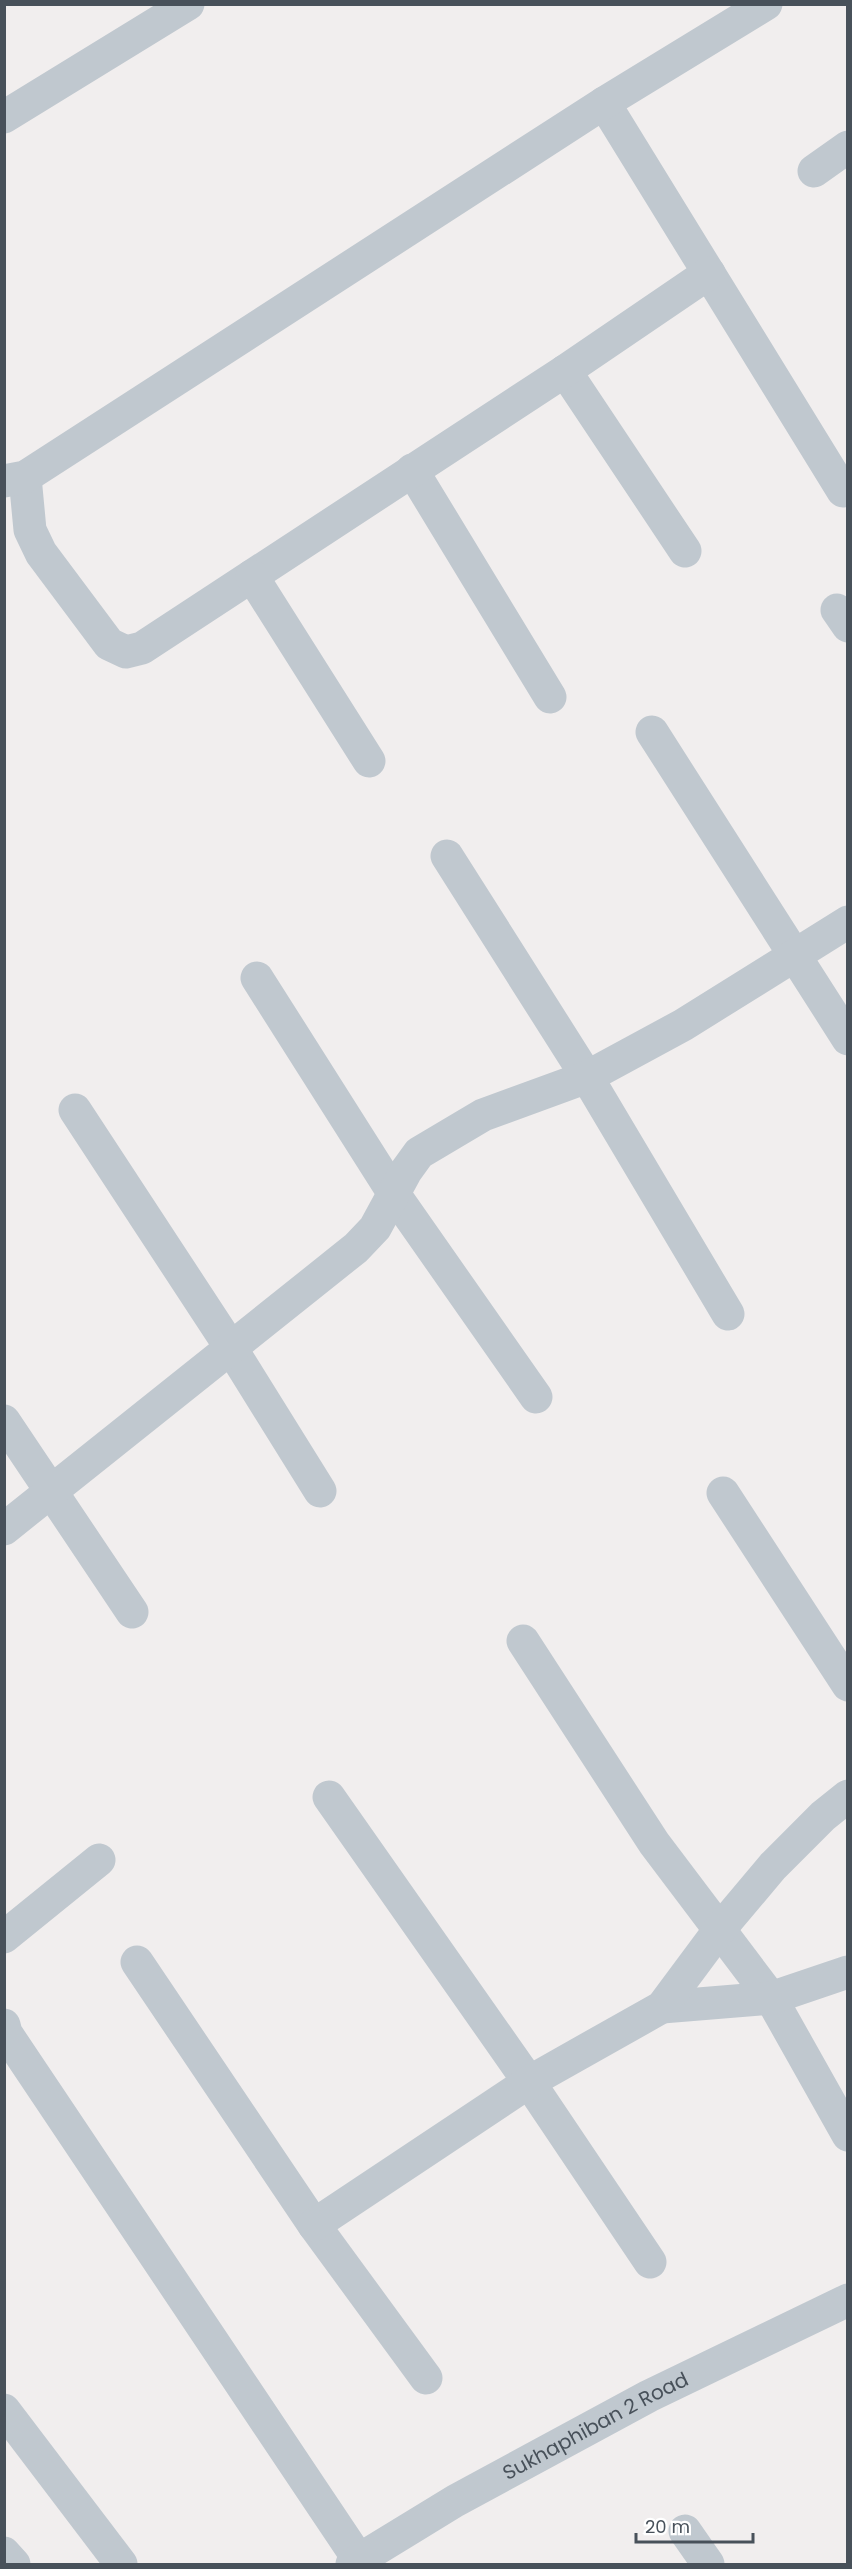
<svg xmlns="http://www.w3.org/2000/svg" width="852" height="2569" viewBox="0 0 852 2569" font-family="Poppins,sans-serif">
  <rect width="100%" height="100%" fill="#f1eeee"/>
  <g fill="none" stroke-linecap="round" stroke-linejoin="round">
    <!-- minor -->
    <g stroke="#c0c8cf" stroke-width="33">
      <path d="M604,103l239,388"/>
      <path d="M4,117l184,-113"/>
      <path d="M814,171l34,-24"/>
      <path d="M565,371l120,180"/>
      <path d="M412,470l138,227"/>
      <path d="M25,477l5,53 11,23 68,91 17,8 16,-4 423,-277 144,-98"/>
      <path d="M4,481l21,-4 579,-374 162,-99"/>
      <path d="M252,576l117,185"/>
      <path d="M837,610l11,16"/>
      <path d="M652,732l196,307"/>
      <path d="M447,856l140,221 141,237"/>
      <path d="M257,978l137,216 142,203"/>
      <path d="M75,1110l156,238 89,143"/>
      <path d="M4,1421l128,191"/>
      <path d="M723,1493l125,192"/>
      <path d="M4,1529l352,-281 19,-20 31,-57 13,-18 64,-38 104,-38 96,-52 165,-103"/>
      <path d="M523,1641l131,202 117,155 77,137"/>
      <path d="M329,1797l200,285 121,180"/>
      <path d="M4,1937l95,-77"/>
      <path d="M137,1962l177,263 112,153"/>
      <path d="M662,2007l109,-9 77,-26"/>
      <path d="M4,2025l2,8 353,527"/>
      <path d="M314,2225l215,-143 133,-75 58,-78 53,-63 50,-50 25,-20"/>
      <path d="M4,2410l117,154"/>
      <path d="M685,2531l23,33"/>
      <path d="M4,2553l10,11"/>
      <path id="s1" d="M352,2564l103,-63 194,-105 199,-96"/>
    </g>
  </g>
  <g text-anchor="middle" stroke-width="4.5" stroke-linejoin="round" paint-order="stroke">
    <!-- street labels -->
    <g font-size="20" fill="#48515a" stroke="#fff">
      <text dy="7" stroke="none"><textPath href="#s1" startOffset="280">Sukhaphiban 2 Road</textPath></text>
    </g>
  </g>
  <!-- border -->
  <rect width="852" height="2569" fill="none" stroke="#48515a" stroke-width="12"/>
  <!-- scale -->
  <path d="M636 2533v9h117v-9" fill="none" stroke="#48515a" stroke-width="3"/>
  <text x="645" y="2533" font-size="18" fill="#48515a" stroke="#ffffff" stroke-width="4.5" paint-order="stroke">20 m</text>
</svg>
